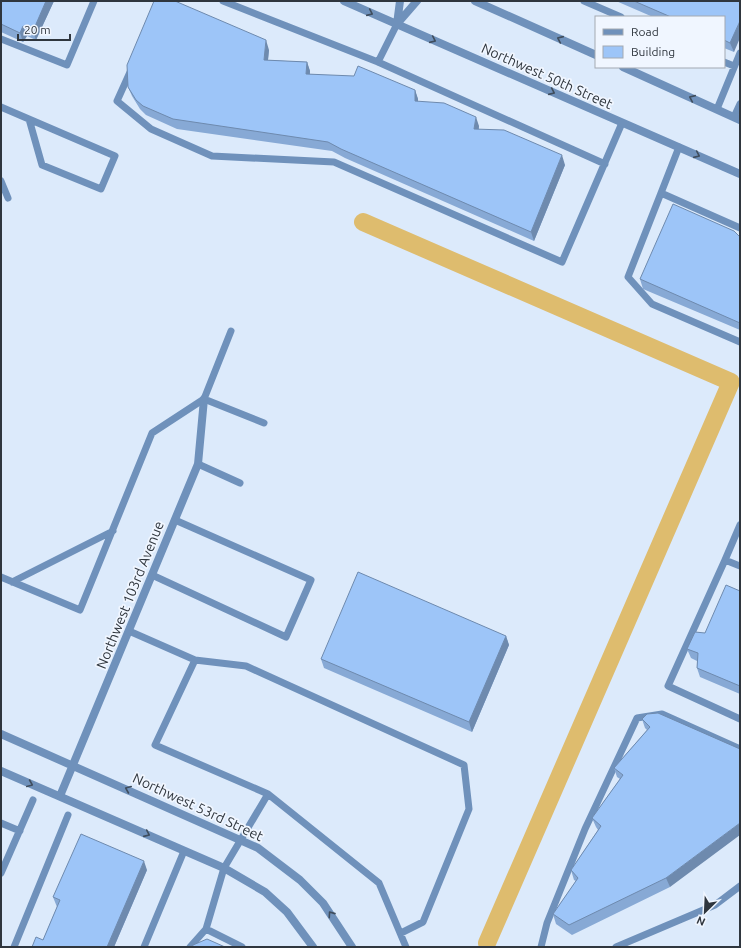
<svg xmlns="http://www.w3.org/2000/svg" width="741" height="948" viewBox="0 0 741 948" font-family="Ubuntu,sans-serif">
  <rect width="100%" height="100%" fill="#dceafb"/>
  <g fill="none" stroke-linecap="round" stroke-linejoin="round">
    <!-- canal -->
    <path stroke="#debc6e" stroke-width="18" d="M363,222l368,160 -244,561"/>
    <!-- service -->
    <path stroke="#6f91bb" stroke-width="7" d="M223,1l155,61 227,102
      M584,1l37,16
      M1,39l66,26 27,-64
      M378,62l19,-38
      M724,62l10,4
      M131,70l-14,31 34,28 61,27 122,6 228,100 60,-139
      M1,107l114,49 -14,33 -59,-24 -13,-46
      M717,109l23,-56
      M734,117l6,-13
      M679,147l-18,46 79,35
      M1,181l7,17
      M661,193l-33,84 24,27 88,38
      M204,399l60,24
      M198,464l42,19
      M740,525l-15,35 15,6
      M725,560l-57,126 72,33
      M152,575l134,62 25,-57 -136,-60
      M1,577l79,33 72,-177 52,-34 27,-68
      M12,582l101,-51
      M129,631l66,29 -40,85 113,49
      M195,660l51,6 218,99 5,44 -46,113 -22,11
      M1,823l19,8
      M1,873l32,-73
      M206,929l36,18
      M14,947l54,-132
      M144,947l40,-96
      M190,947l16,-18 18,-61 44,-74 111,89 27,64
      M541,947l6,-24 38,-94 52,-111 25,-4 78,35
      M616,947l99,-42 25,-19"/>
    <!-- minor -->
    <path stroke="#6f91bb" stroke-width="8" d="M1,734l257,114 42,32 23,23 29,44
      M1,771l223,97 41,24 22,20 26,35
      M60,796l138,-332 6,-65"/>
    <!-- tertiary -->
    <path stroke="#6f91bb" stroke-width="8" d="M344,1l396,173
      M475,1l121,54
      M397,24l20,-23
      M397,24l3,-23
      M623,67l117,53"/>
  </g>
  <!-- wall -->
  <path fill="#87a9d5" d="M1,1h53l-18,39 -9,-4 -4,6 -22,-10z
    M616,1h124l-6,51 -10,-4v-31h-71z
    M269,50l-1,10 39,2 3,9v3l105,16 3,9v3l61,24v3l86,36 -31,76 -189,-83 -13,-7 -155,-22 -31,-14 -6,-6 -8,-13 -4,-9z
    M740,237v93l-97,-41 -3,-10z
    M740,591v103l-40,-17 -3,-9v-7l-6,-3 -4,-9 18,-16z
    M506,636l3,9 -37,87 -148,-64 -3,-9z
    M658,713l12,174 -98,48 -16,-11 -3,-10 23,-33 -2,-1 -3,-10 27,-40 -2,-3 -4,-9 28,-39 -3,-2 -3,-9 33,-38 -2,-2 -3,-9z
    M147,870l-33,77h-82l11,-7 14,-33 -4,-10z"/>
  <!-- shaded-wall -->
  <path fill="#6e8aae" d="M46,1h8l-18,39 -3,-9z
    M740,21v17l-6,14 -4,-9z
    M23,26l4,10 -4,6 -3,-9z
    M266,40l3,10 -2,19 -3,-9z
    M307,62l3,9 -1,12 -3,-9z
    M415,90l3,9v12l-3,-10z
    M476,117l3,9 -2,12 -3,-9z
    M562,155l3,10 -31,76 -3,-9z
    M506,636l3,9 -37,87 -3,-10z
    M740,823v12l-70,52 -4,-9z
    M144,861l3,9 -33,77h-7z"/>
  <!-- building -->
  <path fill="#9dc5f8" stroke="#6e8aae" d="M1,1h45l-13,30 -10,-5 -3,7 -19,-9z
    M154,1h21l91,39 -2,20 43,2 -1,12 48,2 4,-10 57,24v11l29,2 32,14 -2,12 30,1 58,25 -31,77 -190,-83 -13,-7 -155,-23 -30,-13 -7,-6 -8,-13 -1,-22z
    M634,1h106v20l-10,22 -6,-3v-23h-53z
    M673,204l61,27 6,6v86l-100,-44z
    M358,572l148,64 -37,86 -148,-63z
    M726,585l14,6v95l-43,-18 1,-15 -11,-4 8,-17 10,1z
    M658,713l82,36v74l-74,55 -97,47 -16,-11 25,-36 -7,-8 30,-44 -9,-8 31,-43 -9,-7 36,-41 -8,-8 5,-5z
    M81,834l63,27 -37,86h-75l4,-10 7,3 17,-40 -7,-3z
    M207,939l18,8h-33l1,-2z"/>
  <!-- one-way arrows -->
  <defs><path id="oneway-chevron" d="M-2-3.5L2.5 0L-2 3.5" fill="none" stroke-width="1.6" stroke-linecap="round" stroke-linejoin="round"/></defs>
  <g stroke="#3f4d5d">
    <use href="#oneway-chevron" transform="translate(370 13) rotate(24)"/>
    <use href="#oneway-chevron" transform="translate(560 39) rotate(-156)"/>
    <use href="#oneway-chevron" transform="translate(433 40) rotate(24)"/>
    <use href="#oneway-chevron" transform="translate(552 92) rotate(24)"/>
    <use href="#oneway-chevron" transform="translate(692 98) rotate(-156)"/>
    <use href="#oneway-chevron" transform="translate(697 155) rotate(24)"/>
    <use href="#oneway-chevron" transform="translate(30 784) rotate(23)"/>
    <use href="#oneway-chevron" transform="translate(128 789) rotate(-157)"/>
    <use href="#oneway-chevron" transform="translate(147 834) rotate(24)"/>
    <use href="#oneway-chevron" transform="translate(331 914) rotate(-125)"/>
  </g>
  <g text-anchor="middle" stroke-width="3.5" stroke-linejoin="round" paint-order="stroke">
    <!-- street labels -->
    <g font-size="14" fill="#2f363e" stroke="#f0f6ff">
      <text transform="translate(547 76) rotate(24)" y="5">Northwest 50th Street</text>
      <text transform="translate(130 595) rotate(-68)" y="5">Northwest 103rd Avenue</text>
      <text transform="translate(198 807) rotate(25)" y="5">Northwest 53rd Street</text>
    </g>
  </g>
  <!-- border -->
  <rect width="741" height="948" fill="none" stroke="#2f363e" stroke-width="4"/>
  <!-- legend -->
  <rect x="595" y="16" width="130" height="52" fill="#f0f6ff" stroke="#a3a9b2"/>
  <rect x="603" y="29" width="20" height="6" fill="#6f91bb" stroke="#a3a9b2"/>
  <text x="631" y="36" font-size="12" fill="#2f363e">Road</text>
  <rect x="603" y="46" width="20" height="12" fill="#9dc5f8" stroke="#a3a9b2"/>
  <text x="631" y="56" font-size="12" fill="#2f363e">Building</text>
  <!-- north arrow -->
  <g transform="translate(705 912) rotate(204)" stroke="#f0f6ff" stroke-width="3" paint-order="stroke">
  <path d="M0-3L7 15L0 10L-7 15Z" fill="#2f363e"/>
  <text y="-6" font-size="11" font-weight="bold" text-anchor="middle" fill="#2f363e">N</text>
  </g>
  <!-- scale -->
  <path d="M18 34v6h52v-6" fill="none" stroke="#2f363e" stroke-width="2"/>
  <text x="24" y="34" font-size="12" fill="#2f363e" stroke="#f0f6ff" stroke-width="3" paint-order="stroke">20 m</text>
</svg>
